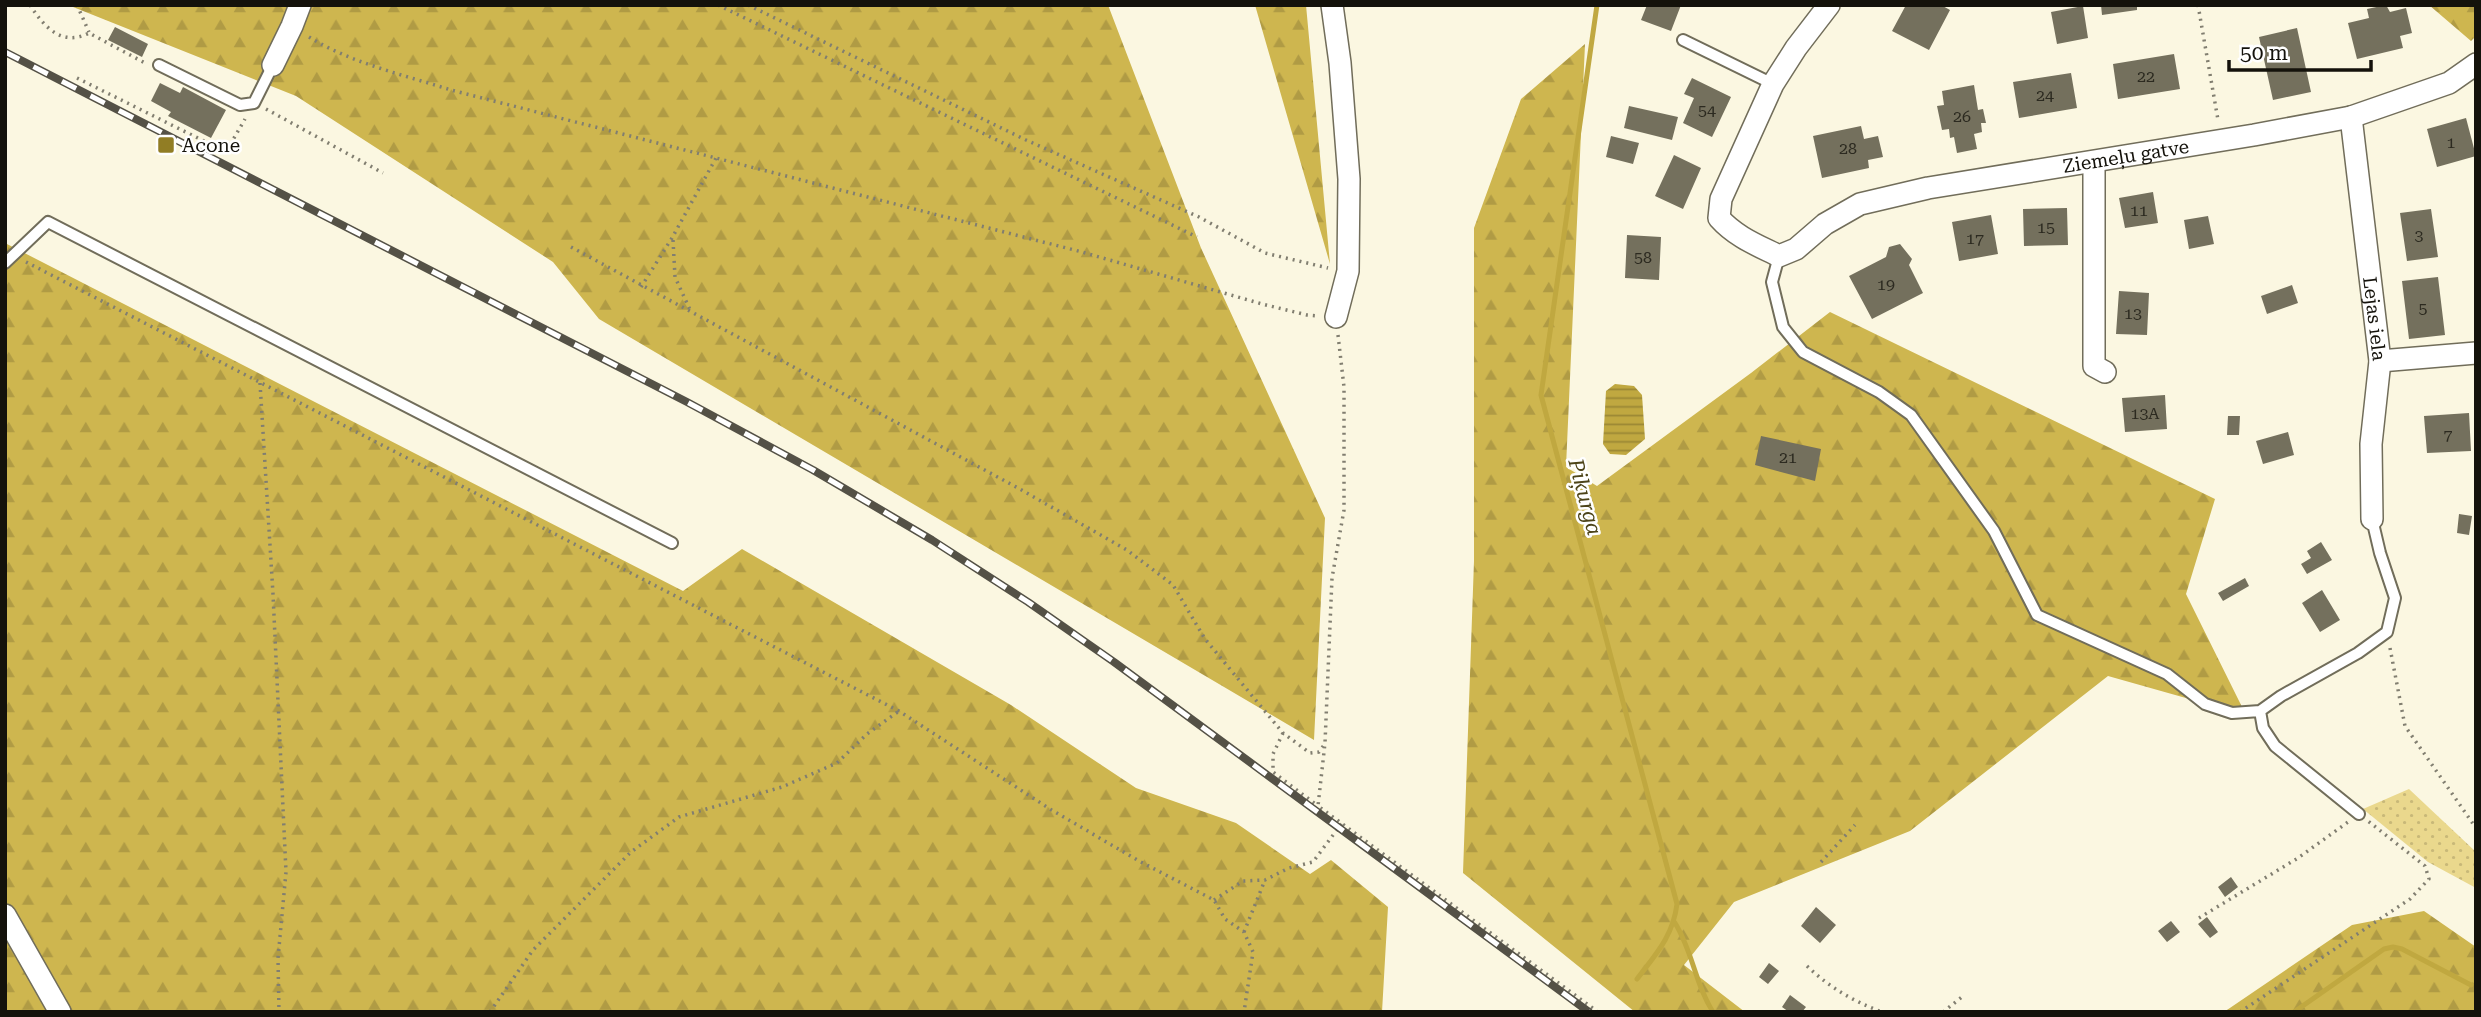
<svg xmlns="http://www.w3.org/2000/svg" width="2481" height="1017" viewBox="0 0 2481 1017" font-family="'Roboto Serif',serif">
  <defs>
    <pattern id="grass-dots" width="8" height="8" patternUnits="userSpaceOnUse" patternTransform="scale(1.75)"><rect width="8" height="8" fill="#ead88d"/><path d="M2 2h.1M6 6h.1" fill="none" stroke="#c8b878" stroke-width="1.8" stroke-linecap="round"/></pattern>
    <pattern id="forest-firs" width="22" height="20" patternUnits="userSpaceOnUse" patternTransform="scale(1.75)"><rect width="22" height="20" fill="#ceb64f"/><path d="M5 1l3.5 6h-7zM16 11l3.5 6h-7z" fill="#b09b44"/></pattern>
    <pattern id="water-rules" width="6" height="5" patternUnits="userSpaceOnUse" patternTransform="scale(1.75)"><rect width="6" height="5" fill="#c0a840"/><path d="M0 2.5h6" fill="none" stroke="#9b8734"/></pattern>
  </defs>
  <rect width="100%" height="100%" fill="#fbf7e1"/>
  <!-- grass -->
  <path fill="url(#grass-dots)" d="M2409,789l67,63v36l-48,-26 -65,-53z"/>
  <!-- forest -->
  <path fill="url(#forest-firs)" d="M68,5h1040l93,243 124,270 -11,222 -715,-421 -46,-57 -257,-166z
    M1255,5h51l24,259z
    M2429,5h47v31l-5,5z
    M1585,44l-19,423 31,19 154,-113 79,-61 385,187 -29,95 60,121 -138,-39 -198,155 -176,71 -50,63 61,47h-110l-172,-139 11,-312v-333l47,-129z
    M5,243l678,348 59,-42 269,156 125,83 100,35 74,51 21,-14 57,47 -6,105h-1377z
    M2424,911l52,36v65h-252l128,-87z"/>
  <!-- water -->
  <path fill="url(#water-rules)" d="M1615,384l19,2 8,9 3,44 -19,16 -16,-1 -7,-10 3,-53z"/>
  <g fill="none" stroke-linecap="round" stroke-linejoin="round">
    <!-- stream -->
    <path stroke="#c0a840" stroke-width="5" d="M1597,5l-56,390 136,509c-4,32 -21,50 -40,75
      M1675,923c18,29 20,61 38,89
      M2294,1012l90,-63 9,-2 9,2 69,36"/>
  </g>
  <!-- building -->
  <path fill="#74705d" d="M1647,5h34l-10,26 -30,-11z
    M1906,5h35l9,5 -21,40 -37,-19z
    M2101,5h36v5l-35,5z
    M2386,5l4,7 16,-4 6,25 -12,3 3,12 -46,11 -9,-36 21,-5 -2,-9z
    M2083,6l5,32 -31,6 -6,-32z
    M115,27l33,17 -6,13 -34,-17z
    M2297,28l14,64 -38,8 -14,-63z
    M2174,54l6,35 -62,10 -5,-35z
    M2071,73l6,35 -58,10 -6,-36z
    M1692,78l39,19 -19,40 -29,-14 11,-25 -10,-4z
    M160,83l20,10 3,-6 43,23 -15,28 -43,-22 3,-4 -20,-11z
    M1974,85l4,25 5,-1 3,14h-5l1,9 -8,2 3,15 -20,4 -3,-16 -4,1 -1,-9 -7,1 -5,-24 7,-1 -2,-14z
    M1629,106l49,11 -6,23 -48,-12z
    M2466,118l10,38 -39,11 -10,-38z
    M1861,126l3,13 14,-3 5,21 -15,3 1,8 -47,10 -9,-42z
    M1611,136l28,7 -6,21 -27,-7z
    M1674,155l27,13 -18,41 -28,-13z
    M2153,192l5,31 -33,5 -6,-30z
    M2067,208l1,37 -44,1 -1,-37z
    M2431,209l7,48 -31,4 -7,-48z
    M1991,215l7,39 -39,7 -7,-39z
    M2208,216l6,28 -25,5 -5,-29z
    M1627,235l34,2 -2,43 -34,-2z
    M1900,244l12,15 -3,6 14,28 -51,26 -23,-43 37,-19 3,-10z
    M2438,277l7,58 -36,4 -7,-58z
    M2292,285l6,18 -31,11 -6,-18z
    M2119,291l30,2 -2,42 -31,-1z
    M2165,395l2,34 -42,3 -3,-34z
    M2469,413l2,38 -44,2 -3,-37z
    M2228,416h12l-1,19h-12z
    M2288,432l6,23 -31,9 -7,-23z
    M1761,436l60,13 -6,32 -60,-16z
    M2459,514l13,2 -3,19 -12,-2z
    M2321,542l11,18 -25,14 -6,-10 10,-6 -4,-7z
    M2245,578l4,8 -26,15 -5,-8z
    M2322,590l18,30 -20,12 -18,-29z
    M2231,877l7,10 -13,10 -7,-10z
    M1816,907l20,18 -16,18 -19,-17z
    M2207,917l11,15 -8,6 -12,-14z
    M2171,921l9,11 -13,10 -9,-11z
    M1769,963l10,8 -11,13 -9,-7z
    M1790,995l16,12 -4,5h-13l-7,-5z"/>
  <g fill="none" stroke-linecap="round" stroke-linejoin="round">
    <defs>
      <path id="service" d="M1683,40l90,44
        M159,65l81,40 14,-2 19,-38
        M1779,256l-7,26 11,45 20,25 76,40 32,23 83,116 43,84 130,59 38,30 27,9 28,-2 21,-15 77,-43 29,-21 8,-34 -15,-45 -8,-34
        M5,263l43,-41 624,321
        M2260,711l3,17 12,18 84,68"/>
      <g id="minor">
        <path d="M1332,5l8,58 9,116 -1,92 -12,46"/>
        <path id="s1" d="M1829,5l-33,43 -23,36 -52,115 -2,19c17,19 38,27 60,38l17,-7 29,-25 35,-20 68,-16 326,-53 97,-18 98,-34 27,-19"/>
        <path d="M273,65l19,-39 8,-21"/>
        <path id="s2" d="M2351,117l29,244 -9,83 1,75"/>
        <path d="M2094,162v204l11,6"/>
        <path d="M2380,361l96,-8"/>
        <path d="M5,915l55,97"/>
      </g>
    </defs>
    <!-- service casing -->
    <use href="#service" stroke="#716d5a" stroke-width="14"/>
    <!-- minor casing -->
    <use href="#minor" stroke="#716d5a" stroke-width="24"/>
    <!-- path -->
    <path stroke="#817e70" stroke-width="3.5" stroke-dasharray="2 5" stroke-linecap="butt" d="M30,5c14,22 32,42 59,28l56,30
      M77,5l12,27
      M718,5l479,232
      M748,5l278,135 173,77 66,36 63,15
      M2198,5l20,115
      M309,37c42,26 95,38 142,53l631,162 180,52 45,11 12,1
      M77,78l149,74 19,-33
      M266,109l117,64
      M673,240l2,37 16,35
      M571,247l447,241 109,62 46,35 32,54 78,94 27,20 9,-1 5,-7
      M26,262l873,449 151,98 89,52 75,39 11,19 19,13 9,20 -9,60
      M641,287l31,-49 44,-80
      M1338,335l6,52v123l-12,68 -7,165 -7,63 280,206
      M260,383l13,211 13,278 -8,86 1,54
      M2390,648l15,78 71,102
      M1283,733l-10,21v18l45,34
      M1821,862l34,-37
      M1214,900l29,-19 22,-1 24,-12 24,-6 29,-39
      M2199,918l99,-60 50,-36
      M1244,932l21,-52
      M1807,966c23,22 46,35 75,46
      M490,1012l43,-62 98,-98 48,-35 103,-30 55,-24 30,-29 32,-23
      M1943,1012l19,-15
      M2240,1012l170,-113 19,-20 -4,-13 -57,-45"/>
    <!-- service -->
    <use href="#service" stroke="#fff" stroke-width="10"/>
    <!-- minor -->
    <use href="#minor" stroke="#fff" stroke-width="21"/>
    <defs>
      <path id="rail" d="M5,52l682,350 126,68 119,70 96,62 86,60 475,350"/>
    </defs>
    <!-- rail casing -->
    <use href="#rail" stroke="#545146" stroke-width="8"/>
    <!-- rail -->
    <use href="#rail" stroke="#fff" stroke-width="5" stroke-dasharray="16" stroke-linecap="butt"/>
  </g>
  <!-- markers -->
  <rect fill="#917d24" stroke="#fff" stroke-width="2.5" x="157" y="136" width="18" height="18" rx="3.5"/>
  <g text-anchor="middle" stroke-width="5" stroke-linejoin="round" paint-order="stroke">
    <!-- number labels -->
    <g font-size="16" fill="#2c2a20">
      <text x="2146" y="82">22</text>
      <text x="2045" y="101">24</text>
      <text x="1707" y="116">54</text>
      <text x="1962" y="122">26</text>
      <text x="2451" y="148">1</text>
      <text x="1848" y="154">28</text>
      <text x="2139" y="216">11</text>
      <text x="2046" y="233">15</text>
      <text x="2419" y="241">3</text>
      <text x="1975" y="244">17</text>
      <text x="1643" y="263">58</text>
      <text x="1886" y="290">19</text>
      <text x="2423" y="314">5</text>
      <text x="2133" y="319">13</text>
      <text x="2145" y="419">13A</text>
      <text x="2448" y="440">7</text>
      <text x="1788" y="463">21</text>
    </g>
    <!-- poi labels -->
    <g font-size="19" fill="#14120b" stroke="#fff" text-anchor="start">
      <text x="182" y="152">Acone</text>
    </g>
    <!-- street labels -->
    <g font-size="19" fill="#14120b" stroke="#fff">
      <text dy="7" stroke="none"><textPath href="#s1" startOffset="681">Ziemeļu gatve</textPath></text>
      <text dy="7" stroke="none"><textPath href="#s2" startOffset="203">Lejas iela</textPath></text>
    </g>
    <!-- water labels -->
    <g font-size="21" font-style="italic" fill="#4d4419" stroke="#fff">
      <text transform="translate(1585 497) rotate(75)" y="7">Piķurga</text>
    </g>
  </g>
  <!-- border -->
  <rect width="2481" height="1017" fill="none" stroke="#14120b" stroke-width="14"/>
  <!-- scale -->
  <path d="M2229 60v10h142v-10" fill="none" stroke="#14120b" stroke-width="3.5"/>
  <text x="2240" y="60" font-size="21" fill="#14120b" stroke="#ffffff" stroke-width="5" paint-order="stroke">50 m</text>
</svg>
